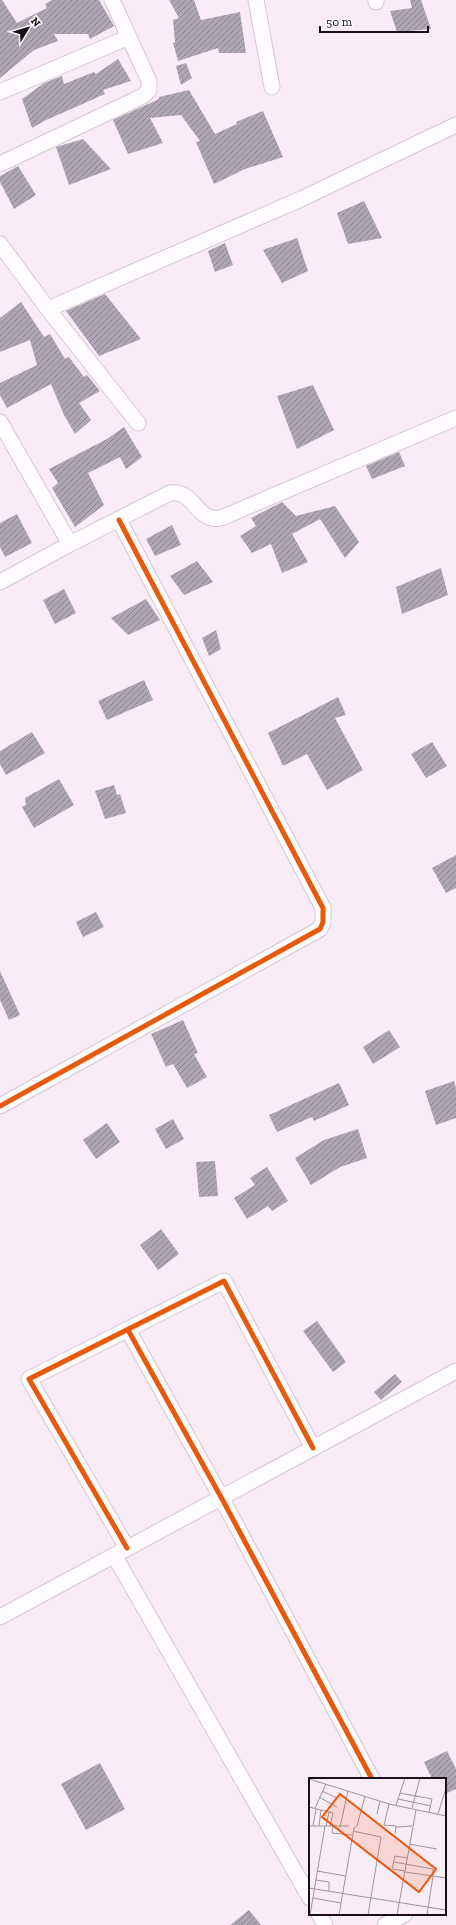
<svg xmlns="http://www.w3.org/2000/svg" width="456" height="1925" viewBox="0 0 456 1925" font-family="'Zilla Slab',serif">
  <defs>
    <pattern id="building-hatch" width="6" height="6" patternUnits="userSpaceOnUse"><rect width="6" height="6" fill="#aea6b3"/><path d="M-1 1l2-2M0 6l6-6M5 7l2-2" fill="none" stroke="#8d8691"/></pattern>
  </defs>
  <rect width="100%" height="100%" fill="#f9ecf6"/>
  <!-- building -->
  <path fill="url(#building-hatch)" d="M0,0h2l15,23 30,-15 -2,-4 7,-4h47l15,26 -24,13 -2,-5h-34l4,7 -24,9 -34,28z
    M169,0h25l7,20 39,-8 6,41h-27l-1,-5 -40,13 -5,-18 2,-1 -2,-22 6,-2z
    M410,0h11l10,29 -34,3 -7,-21 22,-3z
    M118,59l13,22 -28,9 2,4 -61,27 -12,7 -10,-29 22,-16 18,-7 2,8 30,-12 2,2z
    M186,63l6,15 -11,7 -5,-19z
    M189,90l26,44 22,-10 -1,-2 27,-11 20,46 -38,12 -31,15 -18,-42 4,-1 -19,-26 -31,3 13,25 -35,11 -15,-34 46,-21v-2z
    M83,139l28,30 -42,16 -13,-38z
    M18,166l18,29 -22,14 -14,-27v-6z
    M364,201l18,37 -34,6 -11,-31z
    M297,238l11,33 -26,12 -19,-33z
    M225,243l8,22 -18,7 -7,-21z
    M105,294l36,45 -42,17 -33,-45z
    M21,302l23,35 6,-3 15,25 4,-2 15,20 3,-2 13,16 -21,12 12,17 -16,14 -11,-19 -13,-31 -44,24 -7,-13v-12l37,-18 -7,-25 -30,12v-34z
    M313,385l21,45 -37,19 -20,-53z
    M124,427l18,30 -16,12 -6,-12 -32,16 16,32 -29,22 -23,-39 6,-5 -9,-14 58,-30z
    M399,452l6,14 -33,13 -6,-13z
    M282,502l14,14 39,-10 24,36 -14,16 -25,-39 -28,15 16,28 -26,11 -11,-29 -19,9 -12,-17 16,-10 -5,-8z
    M17,514l15,29 -27,14 -5,-10v-24z
    M172,525l9,20 -26,11 -9,-17z
    M197,561l16,21 -29,13 -14,-19z
    M441,568l7,27 -46,19 -6,-27z
    M64,589l12,24 -21,11 -12,-24z
    M146,599l14,21 -32,15 -17,-17z
    M216,630l5,19 -12,7 -7,-18z
    M144,680l9,20 -46,20 -9,-19z
    M338,697l8,18 -11,3 28,52 -36,20 -20,-36 -24,12 -15,-33z
    M32,732l13,21 -39,22 -6,-11v-13z
    M432,742l15,24 -21,12 -15,-24z
    M59,779l15,26 -40,23 -12,-21 4,-2 -1,-7z
    M114,785l3,10 3,-1 6,19 -21,6 -10,-28z
    M456,855v33l-10,5 -14,-25z
    M96,912l8,15 -21,10 -7,-15z
    M0,971l20,44 -11,5 -9,-20z
    M183,1020l15,33 -4,1 13,23 -20,11 -14,-24 -7,3 -15,-33z
    M389,1030l11,17 -27,17 -10,-17z
    M454,1081l2,7v30l-20,7 -11,-34z
    M339,1083l10,22 -35,16 -2,-4 -35,15 -8,-17z
    M173,1119l11,20 -18,10 -11,-20z
    M107,1123l13,19 -24,17 -13,-19z
    M358,1129l9,29 -27,9 -29,18 -16,-27 29,-18z
    M215,1161l3,35 -19,1 -3,-35z
    M267,1167l21,34 -16,10 -4,-5 -21,13 -13,-21 21,-13 -5,-7z
    M161,1229l18,25 -21,16 -18,-25z
    M317,1321l29,41 -13,10 -30,-41z
    M395,1374l7,8 -21,18 -7,-8z
    M447,1751l9,18v20l-11,5v-15h-13l-8,-17z
    M100,1763l25,46 -39,21 -25,-46z
    M249,1910l12,15h-31z"/>
  <g fill="none" stroke-linecap="round" stroke-linejoin="round">
    <defs>
      <path id="street" d="M256,0l16,87
        M376,0v2
        M0,92l129,-55
        M0,164l143,-68 6,-6v-9l-37,-81
        M0,244l48,65 90,114
        M48,309l253,-110 155,-74
        M0,422l70,122
        M0,582l70,-38 100,-51c25,-4 26,30 51,25l235,-100
        M0,1106l320,-177 3,-7v-14l-204,-388
        M128,1330l93,167 151,282
        M127,1548l-98,-169 195,-98 89,167
        M114,1555l196,343
        M0,1617l456,-246
        M319,1914l6,11
        M385,1925l20,-11"/>
    </defs>
    <!-- street casing -->
    <use href="#street" stroke="#d3c8d1" stroke-width="17"/>
    <!-- street -->
    <use href="#street" stroke="#fefcfe" stroke-width="15"/>
    <defs>
      <path id="cycleway" d="M0,1106l320,-177 3,-7v-14l-204,-388
        M128,1330l93,167 151,282
        M127,1548l-98,-169 195,-98 89,167"/>
    </defs>
    <!-- cycleway casing -->
    <use href="#cycleway" stroke="#fcfcfc" stroke-width="8"/>
    <!-- cycleway -->
    <use href="#cycleway" stroke="#e8590c" stroke-width="5"/>
  </g>
  <!-- overview -->
  <g transform="translate(309 1778)">
    <rect width="137" height="137" fill="#f9ecf6"/>
    <path fill="none" stroke="#9f949d" stroke-width="1" d="M0,1l80,25 57,12M13,13l15,7M91,15l32,6 -3,13M10,19l18,10M89,21l33,7M80,26l-5,21 12,1 -1,8M87,27l9,-27M0,29l24,6 -3,13M6,30l11,-24M103,30l8,-30M68,36l3,-13M129,36l8,-26M0,48h40M4,48l3,-17M10,48l2,-16M17,48l3,-14M24,48l-1,7 20,2M31,49l8,-36M87,49l16,-1M44,53l28,6 -13,78M100,66l28,5M85,84l39,7v7l13,2M8,93l29,5M96,93l-13,-2 3,-13 12,2M96,94l28,4 -6,39M7,102l13,2v9M0,110l137,22M4,120l28,5M1,137l15,-89M30,137l15,-87 3,-2 8,-30M88,137l19,-105"/>
    <path fill="#e8590c" fill-opacity="0.15" stroke="#e8590c" stroke-width="2" d="M31,16l96,75 -17,23 -97,-75z"/>
    <rect width="137" height="137" fill="none" stroke="#190f17" stroke-width="2"/>
  </g>
  <!-- north arrow -->
  <g transform="translate(28 28) rotate(52)" stroke="#fcfcfc" stroke-width="3" paint-order="stroke">
  <path d="M0-3L7 15L0 10L-7 15Z" fill="#190f17"/>
  <text y="-6" font-size="11" font-weight="bold" text-anchor="middle" fill="#190f17">N</text>
  </g>
  <!-- scale -->
  <path d="M320 26v6h108v-6" fill="none" stroke="#190f17" stroke-width="2"/>
  <text x="326" y="26" font-size="12" fill="#190f17" stroke="#fcfcfc" stroke-width="3" paint-order="stroke">50 m</text>
</svg>
